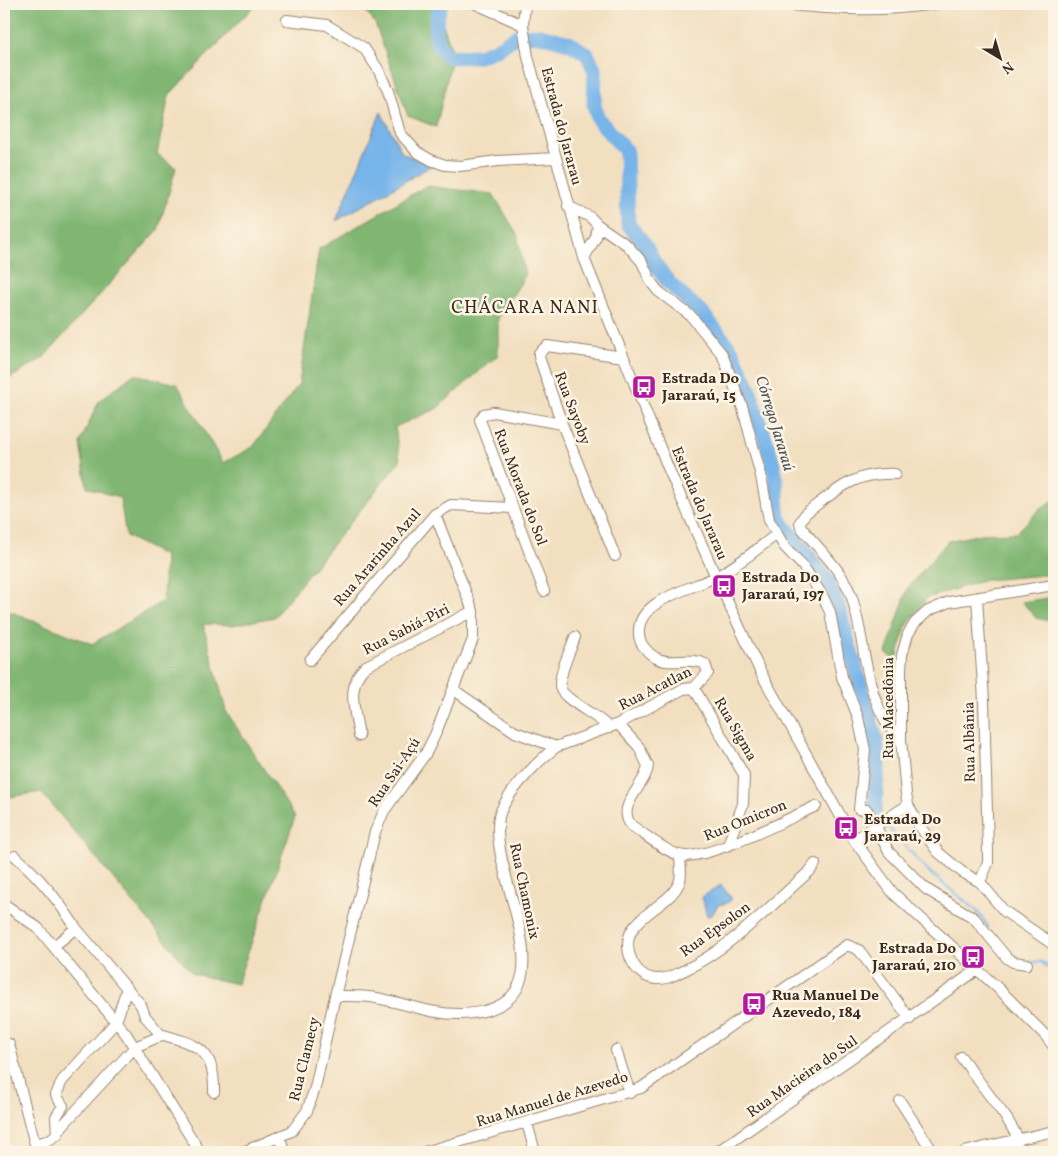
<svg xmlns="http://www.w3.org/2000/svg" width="1058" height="1156" viewBox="0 0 1058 1156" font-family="Vollkorn,serif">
  <rect width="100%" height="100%" fill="#fcf5e5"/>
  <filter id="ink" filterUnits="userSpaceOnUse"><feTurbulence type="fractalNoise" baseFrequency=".02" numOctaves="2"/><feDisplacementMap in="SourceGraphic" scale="10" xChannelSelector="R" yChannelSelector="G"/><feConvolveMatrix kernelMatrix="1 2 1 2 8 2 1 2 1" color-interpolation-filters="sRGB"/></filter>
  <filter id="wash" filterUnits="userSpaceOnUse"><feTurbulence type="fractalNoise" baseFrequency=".0096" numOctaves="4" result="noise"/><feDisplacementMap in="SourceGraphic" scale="20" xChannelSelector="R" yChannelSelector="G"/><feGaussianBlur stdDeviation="1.12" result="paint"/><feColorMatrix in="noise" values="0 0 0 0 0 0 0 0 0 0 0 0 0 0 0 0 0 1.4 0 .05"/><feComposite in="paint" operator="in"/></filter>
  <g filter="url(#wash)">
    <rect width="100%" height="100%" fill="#f2dfc0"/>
    <!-- forest -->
    <path fill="#80b672" stroke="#5e7048" d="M4,4h252l-87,91 -12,59 19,14 -18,62 -115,128 -39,24z
      M360,4h76l17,50 -17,73 -28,-11 -33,-93z
      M426,186l67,8 24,40 8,42 -27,42v37l-62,54 -41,18 5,34 -126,156 -41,8 -30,-1 23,87 69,106 -58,167 -44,-10 -152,-182 -37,6v-189l88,35 71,-43 2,-45 -39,-20 -6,-38 -33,-11 -7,-44 19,-42 35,-27 43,10 46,79 30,-16 46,-63 20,-135z
      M1054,500v66l-10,9 -59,5 -58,18 -21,29 -10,34 -10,-8 22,-65 40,-47 33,-7 35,-1 24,-24z
      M1054,597v25l-18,-4 -14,-16z"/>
    <!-- water -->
    <path fill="#76b4e9" stroke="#586f84" d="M381,112l21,41 29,13 -95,55z
      M721,885l11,14 -5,4 -9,2 -6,10 -5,1 -5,-19z"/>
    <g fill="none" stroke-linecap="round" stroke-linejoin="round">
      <!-- stream -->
      <path stroke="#76b4e9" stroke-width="2.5" d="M888,827l40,44 49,40 11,16
        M1030,962h12l12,11"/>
      <!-- river -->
      <path stroke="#76b4e9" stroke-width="15" d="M441,4c-6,18 -11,41 9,53l29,-1 18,-7 20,-13 23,-1 29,8 18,11 8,17 -1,34 4,14 28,32 2,73 16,19 11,21 14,19 33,30 30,38 16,35 23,71 5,20 2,41 48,61 11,24 39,137 2,23 -3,47"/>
    </g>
  </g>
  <g filter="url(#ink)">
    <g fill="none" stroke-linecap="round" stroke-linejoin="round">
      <defs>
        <path id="minor" d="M476,4l47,21
          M525,4l-2,21 5,32 56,201 85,212 47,107 45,96 93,167 39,53 108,98 44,44 9,12
          M781,4c55,6 99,8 154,0
          M287,20l40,5 37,23 14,21 10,22 12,42 17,19 14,8 14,5 15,1 38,-5 57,-3
          M568,206l22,11 8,8 -2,12 -12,21
          M598,225l29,20 15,17 9,20 7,9 33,25 31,38 21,55 18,67 8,44 15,26 19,20 19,29 8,17 12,65 16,40 7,33 -6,59 8,1 22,42 37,37 48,29 33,40 6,4 14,2
          M895,474c-41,-2 -58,16 -89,39l-6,9 1,5c17,22 42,43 51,71 15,47 11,106 49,142
          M615,556l-53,-132 -23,-67v-4l8,-7 77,11
          M1054,585l-105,17 -21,9 -13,12 -7,11 -6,21 -1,15v70l5,54 2,11 11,20 19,27 24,20 18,10 24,29 50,34
          M544,591l-64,-171 4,-6 10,-2 68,12
          M977,599l7,101 4,151v12l-8,19
          M575,637c-5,15 -15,33 -15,49 0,13 39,29 49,42
          M310,660l125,-146 16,-9 62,3
          M694,688l50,87 -1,29 -15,41
          M454,690l61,42 41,15 62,-23 65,-35 11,-1 14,-15 -3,-9c-15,-8 -35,2 -49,-6 -8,-5 -17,-14 -17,-24 -3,-35 55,-45 78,-58 22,-11 41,-28 60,-42
          M618,724l21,23 9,19c-2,20 -34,40 -16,60 14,9 31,24 47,29 24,8 111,-37 137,-49
          M359,736c-4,-26 -14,-51 7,-70l107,-55
          M854,840l54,-35
          M680,855c0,10 3,22 -2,30 -8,17 -35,27 -46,45 -11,18 2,47 24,49 11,1 20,-5 29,-9 47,-23 86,-65 125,-99l5,-7
          M15,856c25,21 43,44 61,72l-22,18
          M4,904l34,24 88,106 74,118
          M335,996c13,0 28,-1 41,2 29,5 56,17 86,16 120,-6 25,-135 37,-197 5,-22 39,-56 57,-70
          M160,1034c37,11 55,14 54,58
          M9,1044l28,108
          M616,1050l14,43
          M961,1057l46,62 11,19 -2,14
          M900,1101l33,51
          M527,1123l8,29
          M57,1135l-1,-18 7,-11 -7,-11 6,-14 54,-59 11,-34
          M280,1137l4,15
          M35,1144c14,-3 21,-6 28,-19l72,-78 23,-10 2,-3 -15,-18 -4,-11 -65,-77
          M243,1152l49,-21 15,-20 8,-23 20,-92 40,-164 9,-21 42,-58 9,-18 38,-96v-28l-38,-97
          M425,1152l216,-64 206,-143 12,5 51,69
          M717,1152l260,-182
          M964,1152l90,-21"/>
      </defs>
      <!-- minor casing -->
      <use href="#minor" stroke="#96846f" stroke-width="12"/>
      <!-- minor -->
      <use href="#minor" stroke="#fff" stroke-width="10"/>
    </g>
  </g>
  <!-- icons -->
  <defs>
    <symbol id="bus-square" viewBox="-11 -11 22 22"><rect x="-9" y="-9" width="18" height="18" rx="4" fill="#b5179e" stroke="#fcf5e5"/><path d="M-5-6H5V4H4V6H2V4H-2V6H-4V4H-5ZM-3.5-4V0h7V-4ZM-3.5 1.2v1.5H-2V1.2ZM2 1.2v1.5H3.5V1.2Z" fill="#fff"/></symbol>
  </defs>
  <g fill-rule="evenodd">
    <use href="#bus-square" x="630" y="373" width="28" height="28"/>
    <use href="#bus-square" x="710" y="572" width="28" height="28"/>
    <use href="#bus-square" x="832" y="814" width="28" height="28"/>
    <use href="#bus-square" x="959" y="943" width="28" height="28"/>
    <use href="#bus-square" x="740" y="990" width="28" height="28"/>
  </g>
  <g text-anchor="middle" stroke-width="5" stroke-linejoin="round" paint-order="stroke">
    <!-- street labels -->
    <g font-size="15" fill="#3b2a1e" stroke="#fcf5e5">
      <text transform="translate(562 126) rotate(75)" y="5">Estrada do Jararau</text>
      <text transform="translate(573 408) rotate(69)" y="5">Rua Sayoby</text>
      <text transform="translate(521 487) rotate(69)" y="5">Rua Morada do Sol</text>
      <text transform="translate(700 503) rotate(67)" y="5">Estrada do Jararau</text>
      <text transform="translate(377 557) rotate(-49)" y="5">Rua Ararinha Azul</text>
      <text transform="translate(406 629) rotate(-27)" y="5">Rua Sabiá-Piri</text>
      <text transform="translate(655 688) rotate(-27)" y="5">Rua Acatlan</text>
      <text transform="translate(888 708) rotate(-90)" y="5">Rua Macedônia</text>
      <text transform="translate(736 729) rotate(60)" y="5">Rua Sigma</text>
      <text transform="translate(969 742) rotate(-91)" y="5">Rua Albânia</text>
      <text transform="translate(394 772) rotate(-56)" y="5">Rua Sai-Açú</text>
      <text transform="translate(745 820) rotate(-22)" y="5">Rua Omicron</text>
      <text transform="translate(525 891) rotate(78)" y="5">Rua Chamonix</text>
      <text transform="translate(715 929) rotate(-36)" y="5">Rua Epsolon</text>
      <text transform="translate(304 1059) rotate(-76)" y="5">Rua Clamecy</text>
      <text transform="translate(802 1076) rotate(-35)" y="5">Rua Macieira do Sul</text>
      <text transform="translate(552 1099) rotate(-17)" y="5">Rua Manuel de Azevedo</text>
    </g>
    <!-- poi labels -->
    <g font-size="15" font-weight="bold" fill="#3b2a1e" stroke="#fcf5e5" text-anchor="start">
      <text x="662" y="383">Estrada Do<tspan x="662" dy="17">Jararaú, 15</tspan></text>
      <text x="742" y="582">Estrada Do<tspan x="742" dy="17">Jararaú, 197</tspan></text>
      <text x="864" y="824">Estrada Do<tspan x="864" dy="17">Jararaú, 29</tspan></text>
      <text x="956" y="953" text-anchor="end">Estrada Do<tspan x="956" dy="17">Jararaú, 210</tspan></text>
      <text x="772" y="1000">Rua Manuel De<tspan x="772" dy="17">Azevedo, 184</tspan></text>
    </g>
    <!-- water labels -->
    <g font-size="16" font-style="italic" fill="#4d535b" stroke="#fcf5e5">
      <text transform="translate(776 423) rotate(73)" y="6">Córrego Jararaú</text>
    </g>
    <!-- quarter labels -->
    <g font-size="18" letter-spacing="1" fill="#3b2a1e" stroke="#fcf5e5">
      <text x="525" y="313">CHÁCARA NANI</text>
    </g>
  </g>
  <!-- margin -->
  <rect width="1058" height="1156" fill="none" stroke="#fcf5e5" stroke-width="20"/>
  <!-- north arrow -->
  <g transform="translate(1000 58) rotate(142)" stroke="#fcf5e5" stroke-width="4" paint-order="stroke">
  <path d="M0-4L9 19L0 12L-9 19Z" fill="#3b2a1e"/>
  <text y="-8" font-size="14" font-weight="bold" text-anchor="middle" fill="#3b2a1e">N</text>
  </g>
</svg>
